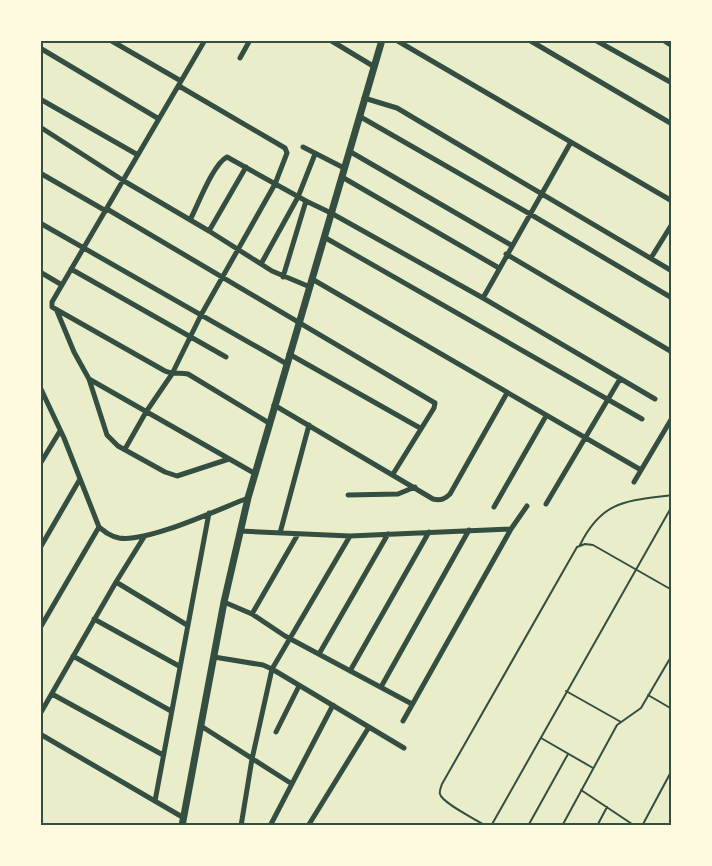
<svg xmlns="http://www.w3.org/2000/svg" width="712" height="866" viewBox="0 0 712 866" font-family="'Roboto Condensed',sans-serif">
  <rect width="100%" height="100%" fill="#e9edc9"/>
  <g fill="none" stroke-linecap="round" stroke-linejoin="round">
    <!-- service -->
    <path stroke="#344e41" stroke-width="2" d="M580,545c22,-45 47,-44 92,-50
      M566,691l55,31
      M648,695l24,14
      M541,738l52,30
      M581,790l54,36
      M486,826c-9,-6 -44,-23 -46,-32 -1,-3 1,-7 2,-10l135,-237 8,-3 8,1 79,45
      M491,826l181,-320
      M528,826l40,-72
      M562,826l55,-101 24,-17 31,-53
      M597,826l10,-19
      M642,826l30,-56"/>
    <!-- minor -->
    <path stroke="#344e41" stroke-width="5" d="M110,40l71,41
      M205,40l-153,262v5l113,64c8,4 15,1 23,3l81,49
      M330,40l43,26
      M396,40l276,161
      M529,40l143,84
      M595,40l77,43
      M663,40l9,6
      M40,48l119,71
      M240,58l10,-18
      M364,98l33,10 275,163
      M40,99l98,56
      M359,116l171,98 142,84
      M40,127l84,54 85,50 63,40 38,16
      M303,147l41,21
      M349,151l162,94
      M40,173l66,38
      M342,177l157,91
      M107,209l328,194 -1,5 -41,66
      M190,220c8,-15 23,-56 37,-63l79,44
      M40,223l247,141
      M209,231l37,-64
      M324,237l318,182
      M506,254l166,98
      M651,258l21,-34
      M261,264l37,-67 17,-43
      M71,269l155,88
      M40,272l22,13
      M283,277l23,-76 25,12 152,85 172,101
      M312,279l329,191
      M483,298l88,-156
      M57,311l17,41 15,27 165,94
      M289,354l131,74
      M89,379l18,56 11,11 47,26 12,4 52,-17
      M40,387l24,51 35,89c6,5 11,9 20,11 28,5 100,-29 129,-40
      M274,405l159,94c8,2 12,0 17,-5l57,-101
      M125,449l21,-37 26,-38 29,-59 74,-131 12,-31 -2,-5 -106,-62
      M40,464l20,-33
      M634,482l38,-64
      M348,495l50,-1 17,-7
      M546,504l74,-125
      M494,507l52,-91
      M240,531l110,5 161,-7
      M280,533l29,-108
      M40,548l40,-69
      M116,582l71,43
      M224,602l28,12 33,22 127,68
      M252,614l46,-80
      M94,619l85,47
      M40,628l59,-101
      M319,654l69,-120
      M73,656l98,55
      M214,657l49,8 9,4 132,79
      M350,671l79,-139
      M381,687l88,-157
      M52,694l111,61
      M40,714l76,-132 28,-45
      M403,721l108,-192 16,-23
      M201,726l91,58
      M276,732l23,-46
      M40,734l144,84
      M155,801l54,-288
      M241,826l11,-67 20,-90 78,-133
      M270,826l63,-121
      M308,826l61,-99"/>
    <!-- tertiary -->
    <path stroke="#344e41" stroke-width="7" d="M182,826l42,-224 24,-104 134,-458"/>
  </g>
  <!-- border -->
  <rect width="712" height="866" fill="none" stroke="#fefae0" stroke-width="84"/>
  <rect x="42" y="42" width="628" height="782" fill="none" stroke="#344e41" stroke-width="2"/>
</svg>
